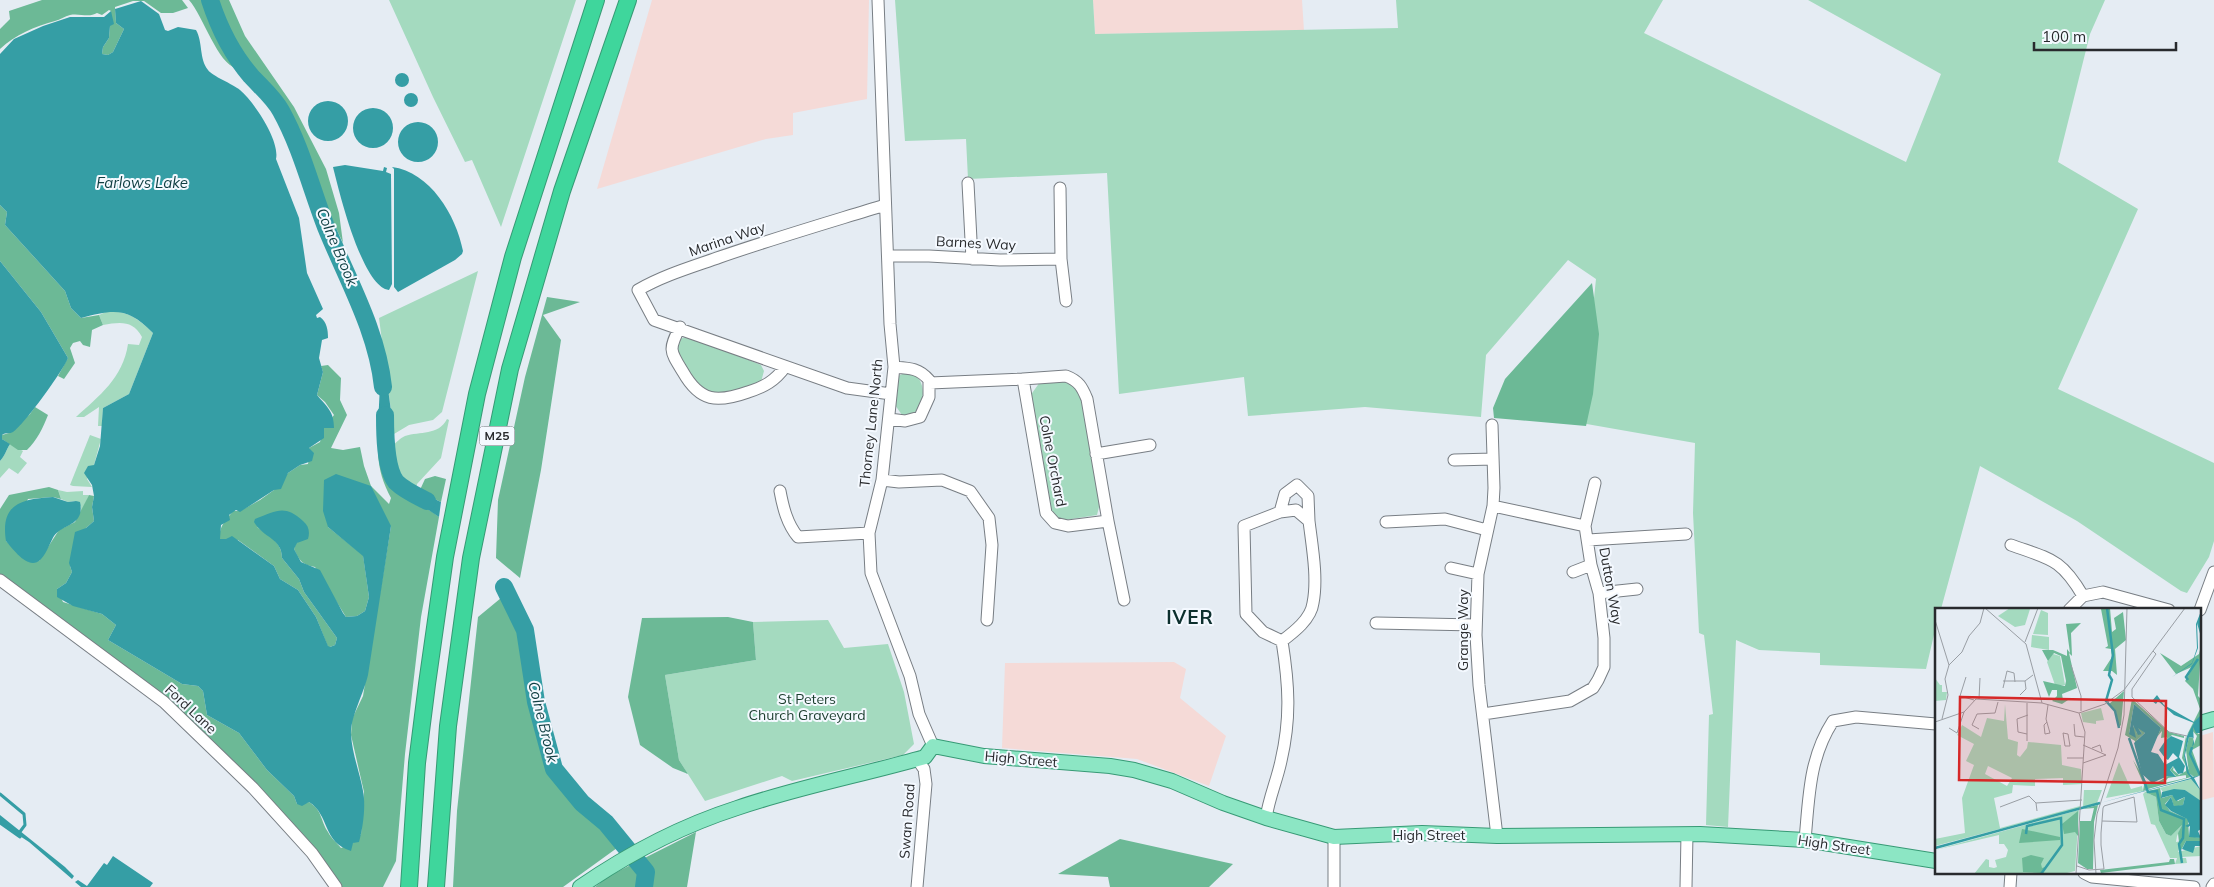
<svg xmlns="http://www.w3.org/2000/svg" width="2214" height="887" viewBox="0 0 2214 887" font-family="Mulish,sans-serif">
  <rect width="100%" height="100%" fill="#e5ecf3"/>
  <!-- commercial -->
  <path fill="#f5dad7" d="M652,0h217l-2,99 -74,14v22l-27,4 -169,50z
    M1093,0h209l2,31 -209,3z
    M1174,662l12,7 -6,29 46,38 -17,50 -72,-27 -135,-11 3,-85z
    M2213,732l1,65 -12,3 -2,-3v-61z"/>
  <!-- green -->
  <path fill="#a4dabf" d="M389,0h187l-75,227 -29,-67 -7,2 -32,-65z
    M895,0h198l2,34 303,-6 -2,-28h267l-19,33 262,129 35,-88 -133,-74h297l-15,34 -32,128 80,47 -80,180 156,74v78l-5,16 -22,36 -6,-2 -104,-70 -97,-55 -39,143 -5,1v16l-10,43 -106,-4v-12l-61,-3 -23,-10 -8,187 -22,-2 3,-110 4,-1 -9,-79 -5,-2 -6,-120 2,-70 -114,-20 15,-144 -28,-19 -82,95 -5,62 -116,-10 -117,9 -4,-39 -125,17 -12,-221 -139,6 -2,-40 -61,2z
    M478,271l-36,141 -9,8 -24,5 -15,9 -15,-116z
    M108,311c20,0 31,8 45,22l-24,61 -26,14 -1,18h-4l1,-19 -15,10h-8c23,-21 47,-39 52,-73l11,1 3,-8c-9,-17 -22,-15 -39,-12l-4,-10z
    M690,336l71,29 3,6 -3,11c-11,4 -23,12 -34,13 -29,5 -41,-26 -52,-47l4,-9z
    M909,371c18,7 18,33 3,44h-10l-7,-10 3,-29z
    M1071,381l8,7 21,115 -3,12 -38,6 -9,-11 -20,-114 10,-14z
    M447,419l2,1 -8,38 -24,26 -1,7c-17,-10 -23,-25 -24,-45 4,-3 8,-8 13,-10 15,-5 33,0 42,-17z
    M90,435l11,4 -7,26 -7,14 5,8 -19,-1 -3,-1z
    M10,444l13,7 -3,6 7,6 -9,11 -9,-6 -9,10v-17c5,-5 6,-11 10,-17z
    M58,490l9,2 16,-1v4h6l-9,19 1,-7 -5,-6 -8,1 -7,-3z
    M828,620l16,28 44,-4 16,48 10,52 -11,11 -111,26 -10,-5 -77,25 -26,-41 -14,-85 91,-15 -3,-38z"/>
  <!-- forest -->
  <path fill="#6cb996" d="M42,0h140l6,8 -15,5h-12l-17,-12h-11l-18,6 1,16 8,6 -11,23 -5,3 -6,-1 1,-7 6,-9 2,-27 -2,-1 -7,5 -5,-2c-8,5 -18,0 -27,2 -5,1 -10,5 -15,6 -21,6 -39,13 -55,28v-20l10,-10 -1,-8z
    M189,0h17l19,43 14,23 -3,2c-18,-4 -33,-52 -47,-68z
    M211,0h18l16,36 49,71 32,62 13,44 4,30 -62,-134 -39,-47 -16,-24z
    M0,205l7,7 -2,13 60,66 6,17 10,10 18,-3 4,10 -11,5 -2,17 -7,-2 -3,-4 -7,2 -3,5 5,15 -11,16 -6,-3 10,-18 -27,-46 -41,-51z
    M1592,283l7,51 -6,60 -7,32 -92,-8 -1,-10 12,-29z
    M547,297l33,5 -37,13 18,25 -20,130 -21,108 -24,-20 2,-58 27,-123z
    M328,365l13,13 -1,22 7,15 -16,33 12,2 17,-3 4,19 7,20 18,18 2,-6c-8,-15 -12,-28 -13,-44l3,-2c4,16 9,37 23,45 12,7 24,11 35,20l-18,100 -16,137 -9,107 -13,26h-41l-176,-186 -166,-122v-70l9,-14 40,-8 9,3 3,9 -8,-2 -25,2 -22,42 23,21 10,-1 20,-31 16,-8 14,-27 5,1 -2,11 2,14 -8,7 -16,38 2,6 -6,11 -9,6 6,13 39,12 14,11 -8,15 74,44 16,2 5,5 4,24 32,18 28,37 27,26 3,8 12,-2c14,9 11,18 19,30 3,6 9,11 13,16l12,-5 8,-9 3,-42 -13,-57 1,-16 11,-23 28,-170 -63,1 35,28 6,42 -4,14 -8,5 -11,1 -31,-50c-13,-2 -16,-7 -21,-18l2,-6 6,-3 -45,-13c12,9 25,15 25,31l17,21 5,13 33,46 -2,7 -5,2h-2l-12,-30 -18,-27 -18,-11 -6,-13 -36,-26 -18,-1c-2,-12 6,-19 13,-28h7l20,-11 14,-10 14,-17 12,-8 8,-1 2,-13 -1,-3 11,-6 4,-14 10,-13 -9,-13 -8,-7 6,-23 -2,-6z
    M35,407l13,8c-5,13 -11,25 -21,35h-9l-16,-11v-4l7,-2 21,-19z
    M435,476l11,3 -5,23 -22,-10 6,-13z
    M501,598l15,17 15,67 11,75 22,37 39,32 14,22 -54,39h-110l4,-76 21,-194z
    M728,617l25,5 3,38 -91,15 14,85 9,14 -15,-6 -33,-23 -12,-48 14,-79z
    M696,832l-9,55h-92l14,-11z
    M1120,839l113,25 -24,23h-99l-2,-10 -50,-3z"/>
  <!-- water -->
  <path fill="#359ea5" d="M141,1l18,13 6,16 3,1 10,-4 18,3c7,12 3,29 12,40 4,6 25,14 32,20 15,13 40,51 36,69l23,59 8,55 16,36 -7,6 1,3 3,-1c7,5 8,13 8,21l-6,2 -3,18 4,14 -6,23c10,12 17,16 17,33h-10v10l-15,10 5,5 -2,8 -12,4 -12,8 -7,16 -7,1 -34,22 -4,-2 -7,5 1,5 -9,5 -1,14h6l6,-3 42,30 6,13 18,11 18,27 12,29 2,1 5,-2 2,-7 -33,-46 -5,-13 -17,-21c0,-20 -19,-20 -28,-36l1,-3c22,-8 29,-15 48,2 6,5 7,11 5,18l-11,4 -3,6 7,13 19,8 23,43 3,4 11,-1 8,-5 4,-14 -6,-41 -35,-29 -5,-16 1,-31 12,-6 35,12 20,40 -23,149c-4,18 -18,43 -17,59 1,20 9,39 12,57 3,15 0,36 -4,51l-6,1 -2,8c-29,-9 -21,-36 -42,-49l-7,4 -5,-2 -3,-8 -27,-26 -28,-37 -32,-18 -4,-24 -5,-5 -16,-2 -74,-44 8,-15 -14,-11 -29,-8 -16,-9v-8l9,-6 6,-11 -3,-9 6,-31 11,-4 8,-7 -2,-14 2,-11 -2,-11 -8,-12 4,-7 6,-1 6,-19 3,-38 26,-14 24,-61c-25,-26 -39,-24 -72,-15l-10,-10 -6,-17 -60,-66 2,-13 -7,-7v-151l14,-15 29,-13 27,-9h34l7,-6 3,13 -4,2 -1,12 -6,9 -1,7 6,1 5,-3 11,-23 -8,-6 -1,-14z
    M395 80a7 7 0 1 1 14 0a7 7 0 1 1-14 0Z
    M404 100a7 7 0 1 1 14 0a7 7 0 1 1-14 0Z
    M308 121a20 20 0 1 1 40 0a20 20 0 1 1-40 0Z
    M353 128a20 20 0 1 1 40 0a20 20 0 1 1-40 0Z
    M398 142a20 20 0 1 1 40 0a20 20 0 1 1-40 0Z
    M345,165l38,6 1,-4 3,1 -1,4 5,2 1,110 -3,6c-27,-3 -50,-99 -56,-123z
    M392,167c38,5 64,48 71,84l-1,3 -7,6 -57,32 -4,-5v-118z
    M0,261l41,51 27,46c-5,13 -44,67 -55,74 -3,2 -7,0 -11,3v4l8,5c-4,6 -5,12 -10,17z
    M381,365l6,16 7,53 -14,8 -2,-17z
    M392,446c1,20 7,35 24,45l-1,11c-23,-9 -28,-27 -34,-50z
    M419,492l22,10 -2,15 -21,-14z
    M53,497l15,5 8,-1 4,1c1,4 1,8 0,12 -4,12 -19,12 -26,22 -5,8 -10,27 -21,27 -10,0 -21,-15 -27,-22 -6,-38 16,-42 47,-44z
    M0,815l65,52 9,9 -2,3 -43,-37 -29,-19z
    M113,856l40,27 -3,4h-69l-6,-5 3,-2 9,6 17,-23 3,2z"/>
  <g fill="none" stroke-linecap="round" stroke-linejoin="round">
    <!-- stream -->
    <path stroke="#359ea5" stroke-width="3" d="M0,794l24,20 1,11 -6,8
      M0,823l20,14"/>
    <!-- river -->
    <path stroke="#359ea5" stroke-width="18" d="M210,0c9,28 22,54 41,76 10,11 23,22 30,35 20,36 30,77 45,116 21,52 51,103 57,160
      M385,415c0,17 0,53 11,67 8,8 21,14 31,19
      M504,587l21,43 11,72 18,67 28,34 24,20 40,49 -2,15"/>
    <defs>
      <path id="minor" d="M878,0l12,324 4,43 -12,113 -13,53 2,40 39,103 9,38 14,32
        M968,183l4,76
        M1060,188l1,71 5,42
        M885,205c-55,17 -110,33 -165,52 -28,10 -56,18 -82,33l16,30 193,68 44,6
        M889,256h40l71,4 61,-1
        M680,327c-12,23 -10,24 3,45 17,30 34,31 65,20 16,-5 27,-11 37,-25
        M1066,376c13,5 16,11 21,23l21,122 -40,5 -13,-3 -9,-10 -23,-134z
        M930,383l93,-4
        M889,419l16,2 15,-4 9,-20v-17c-10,-12 -20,-12 -35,-13
        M1492,425l2,63 -1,18 -15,68 -2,61 3,50 18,151
        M1096,454l54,-9
        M1454,460l39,-1
        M882,480l17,2 43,-2 28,11 19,27 3,27 -5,75
        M780,491c3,16 7,33 18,46l71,-4
        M1296,510l13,11c3,25 9,57 4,82 -2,16 -19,29 -31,38l-19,-9 -17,-18 -2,-88 36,-14z
        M1280,512l5,-18 12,-9 11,11 1,25
        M1108,521l16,79
        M1386,522l59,-3 42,11
        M1585,526l10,-43
        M1588,540l98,-6
        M2011,545c39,14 50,13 72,51l-14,14
        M1451,568l27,6
        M1573,572l18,-7
        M0,580l164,122 89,86 59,65 24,34
        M1599,593l38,-4
        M2083,596l20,-4 66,18
        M2200,610l14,-38
        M1376,623l100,2
        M1483,714l87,-13 23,-13 5,-8 6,-13v-29l-5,-45 -8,-28 -6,-39 -92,-20
        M1266,818c3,-20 11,-38 15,-57 10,-43 8,-76 1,-120
        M1805,840c4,-43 4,-82 28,-119l23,-4 80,7
        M2084,873l8,4 102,10
        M917,887l9,-103 -2,-15 -7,-10
        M1334,887v-50
        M1686,887l1,-53
        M2010,887l1,-14
        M2212,887l2,-3"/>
      <path id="major" d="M2200,723l14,-4
        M580,887c48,-33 101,-61 157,-79 61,-21 125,-33 188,-51l8,-11 51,10 126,10 24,4 38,11 51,22 43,15 68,19 88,-4 75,3 203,-2 105,6 131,21"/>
      <path id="highway" d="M409,887l8,-124 10,-79 18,-127 32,-163 36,-137 83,-257
        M436,887l12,-161 23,-168 39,-189 52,-178 66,-191"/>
    </defs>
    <!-- minor casing -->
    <use href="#minor" stroke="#787e84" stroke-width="13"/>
    <!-- major casing -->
    <use href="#major" stroke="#379a75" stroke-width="16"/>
    <!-- highway casing -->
    <use href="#highway" stroke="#379a75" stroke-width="18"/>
    <!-- minor -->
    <use href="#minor" stroke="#fff" stroke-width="11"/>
    <!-- major -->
    <use href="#major" stroke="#8ce6c4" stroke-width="14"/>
    <!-- highway -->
    <use href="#highway" stroke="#3fd69c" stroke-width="16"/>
  </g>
  <g text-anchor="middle" stroke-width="4" stroke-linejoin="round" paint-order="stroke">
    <!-- shield labels -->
    <rect fill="#f4f9ff" stroke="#65686c" stroke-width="1" x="479.5" y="426.5" width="35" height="19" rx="4"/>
    <g font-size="12" font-weight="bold" fill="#282a2d">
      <text x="497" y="440">M25</text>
    </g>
    <!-- street labels -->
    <g font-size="14" fill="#282a2d" stroke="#f4f9ff">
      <text transform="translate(727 239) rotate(-19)" y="5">Marina Way</text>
      <text transform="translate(976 243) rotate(3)" y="5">Barnes Way</text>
      <text transform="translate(871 423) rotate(-84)" y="5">Thorney Lane North</text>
      <text transform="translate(1053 461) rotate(79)" y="5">Colne Orchard</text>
      <text transform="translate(1611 586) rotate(80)" y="5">Dutton Way</text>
      <text transform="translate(1463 630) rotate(-90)" y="5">Grange Way</text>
      <text transform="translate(191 709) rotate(43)" y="5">Ford Lane</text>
      <text transform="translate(1021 759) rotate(5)" y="5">High Street</text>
      <text transform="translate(907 821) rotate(-86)" y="5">Swan Road</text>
      <text x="1429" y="840">High Street</text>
      <text transform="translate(1834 845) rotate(8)" y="5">High Street</text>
    </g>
    <!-- park labels -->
    <g font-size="14" fill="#1b3d2e" stroke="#f4f9ff">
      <text x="807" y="704">St Peters<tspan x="807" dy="16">Church Graveyard</tspan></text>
    </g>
    <!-- water labels -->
    <g font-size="15" font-style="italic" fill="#0f3e42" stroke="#f4f9ff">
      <text x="142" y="188">Farlows Lake</text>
      <text transform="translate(337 247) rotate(67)" y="5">Colne Brook</text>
      <text transform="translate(543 722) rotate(76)" y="5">Colne Brook</text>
    </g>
    <!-- district labels -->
    <g font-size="19" font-weight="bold" letter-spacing="1" fill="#0d302e" stroke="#f4f9ff">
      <text x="1190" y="624">IVER</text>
    </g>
  </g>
  <!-- overview -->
  <g transform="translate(1935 608)">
    <rect width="266" height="266" fill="#e5ecf3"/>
    <path d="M75,0l20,1 -5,16 -10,2 -17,-11zM106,2l7,3v22l-15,-1zM97,27l17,2v13l-18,-3zM118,46l7,2 5,29h-10l-8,-23zM0,70l5,7h5h-3v7h5l-1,8 -11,1zM70,96l3,35 10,3 -1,13 3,2 7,-9 1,-6 33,3 1,20 19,4 1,15 -19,1v-7l-28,1v7l-22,-1 -1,8 -18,5 6,30 80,-22v2l-145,38v-7l30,-6 -3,-35 12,-33 -8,-4 8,-17 -17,-9 5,-10 19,12 6,-19 17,3zM53,158l24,12 -5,8 -22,-12zM166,100l3,12 -8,1v3l-13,-2 -2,-9zM184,154l12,27 11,-3 1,5 -37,7zM256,171l10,12v11l-16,-12 -22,2 -3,-4zM149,182h18l-5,13 -14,4zM210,184l11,5 3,24 7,13 5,2 11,-11 -5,11 -1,6 5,-1 -3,11 23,-6v10l-20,1 -1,-3v4h6l1,5 -12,1 2,-6h-7l-15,-33 -4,-1 -8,-30zM144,202l-4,61 -12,3h-89l12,-15 3,1v7l5,1 3,-1 -2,-7 11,-3 2,-7 -4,-6h-5v-9l-64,15z" fill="#a4dabf" fill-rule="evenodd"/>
    <path d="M175,0l2,24 4,-3 -2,-11 9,-6 3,28 -11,9 2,26 -5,-4h-9l9,-14 -1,-8 -6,-1 3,-2 -7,-37zM146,15l-10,10 1,23 -3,-3 8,35 -15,6 1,6h5l-6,4 -10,-3 5,-5v-6h-5l-3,7 -6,-16 22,5 1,-5 -5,-25 -7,-3 -6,8 -6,-11h11l14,6v-7l3,4 -4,-29zM266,38l-3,50 3,3v20l-6,7 3,8 3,-1v12l-9,5 9,25 -7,2 -5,-4 -3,-23 3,-13 4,1 1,6 3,-8 -5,-6 -5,5 13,-26 -7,-20 -8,-8 9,-15 -18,8 -16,-21 21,13 18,-12zM189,83l-3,34 -2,2 -3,-15 -7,-8zM197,91l37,33 15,4v2l-12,-3 -6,5 1,-3 -6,1 1,-7 -5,6 4,-9 -27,-24 -5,30h6l-3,-3 2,-6 3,8 5,1 -7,-10v-1l10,10 -8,7 -2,9v-8l-10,-6zM251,128l1,3 -3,18 7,20 -43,12 -2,-4v5l-3,1 1,-6 -11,-25 14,23h7l1,-5v4h3l10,-6h8l-6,-6 4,-4 -1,4 6,5 7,-4v4l-18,3 -4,5 22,-5v-12l-4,-8zM225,180l2,10 10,-3 6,6 7,-4 -2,8 -9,2 -3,-10 -6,7 5,7 18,8 1,17 12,2v3h-15l-6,11 -2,-19 4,-8 -11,11 -5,-2 -7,-13 -3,-24 -11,-5zM163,197l-4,17 -1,47h-6l-9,-6 2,-42h11l3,-13 -12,1zM143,203v25l-3,-4 -11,2 -2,-10zM87,221l38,8v3l-41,3zM96,247l13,3 -3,6 1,4 3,-1 -4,6 -18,-1 -1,-14zM235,251h4l1,5 -74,9 -1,-3 69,-8z" fill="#6cb996"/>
    <path d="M266,3v26l-4,-14 1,25 -6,16 -20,13 -15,18 7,10 30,17 7,-7v18h-5l-3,-6 1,17 -2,3 2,-9 -5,-1 -4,18 4,18 4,4 8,-2 -7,3 7,13 -10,-12 -91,24 91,-25 -4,-5 -3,-17 3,-20 7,-13 -20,-8 -16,-14 -2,3 -4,-3 20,-24 20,-14 5,-15 -1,-24zM199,96l27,24 -10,24 7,2 7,11 13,-7 -5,-5 -5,7 -3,-2 -6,-8 6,-9 6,-5 12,5 -4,16 6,9 -2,7 -5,1 -5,-8 -3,4 6,7 -8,-1 -16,7 -10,-9 -8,-31 11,-10 -7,-5 4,6 -4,1 -5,-10 3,13 -7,-4zM239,181l11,1 16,11v28l-3,2 3,7 -12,-1 1,-11 -2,1 -3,-1 4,-2 -2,-5 -16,-8 -6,-6 6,-8 3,9 9,-1 2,-8 -9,4 -4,-6 -11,3 1,-6zM251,233h15v5h-6l-2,7 -11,-4z" fill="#359ea5"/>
    <path fill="none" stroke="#359ea5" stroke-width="2.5" d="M172,0l6,47 -4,20 3,5 -6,21 9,10 4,17M253,72l-2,-3 12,-18M194,130l19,54 9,-1 4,19 23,9 -1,19 -4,6 3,19M257,139l-2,7 10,21M91,226l1,-8 34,-8 1,27 -21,29M0,240l165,-45"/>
    <path fill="none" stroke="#999ea4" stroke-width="1" d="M50,0l41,36 16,59M0,12l14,45 -4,14 3,16 -6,24M90,34l13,-34M218,43l3,3 -24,35v8l37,35 18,4M14,57l13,-13 7,-16 11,-13 4,-15M136,57l10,31v15M31,69l-6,19 14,4M68,73h22l8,-6M68,80l4,-17 7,2 1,9M85,87l6,-6 -1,-8M44,91l1,-21M0,114l29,-10 12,-13 66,4 37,10 26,-9 19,-14 61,-82M112,114l-3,3 1,9 5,-1 -4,-14 2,-14M139,116l1,12 9,1M14,120l8,5 7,-21M44,121l-7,-4 5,-11 18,-1 3,-11M128,125l5,1 2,12h-5zM92,126l-9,-2 -1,-13 11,-4M92,133v-38M148,137l23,10 -23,8M157,140l8,-3 2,7M132,150h16M101,195l46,-3M65,199l29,-11 7,7 1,8M142,258l12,4 15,-1 -3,-24v-12l1,-12 1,-13 1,-2 30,-9 3,25 -35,-1M141,266l9,-142 -6,-19M161,266l-2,-34 3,-26 21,-66 6,-33 3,-107"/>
    <path fill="#d62828" fill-opacity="0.15" stroke="#d62828" stroke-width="2.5" d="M25,89l206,4 -1,82 -206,-3z"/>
    <rect width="266" height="266" fill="none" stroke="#282a2d" stroke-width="2.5"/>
  </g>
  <!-- scale -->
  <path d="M2034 42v8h142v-8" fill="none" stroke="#282a2d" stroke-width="2.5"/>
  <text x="2042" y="42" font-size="15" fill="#282a2d" stroke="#f4f9ff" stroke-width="4" paint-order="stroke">100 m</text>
</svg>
